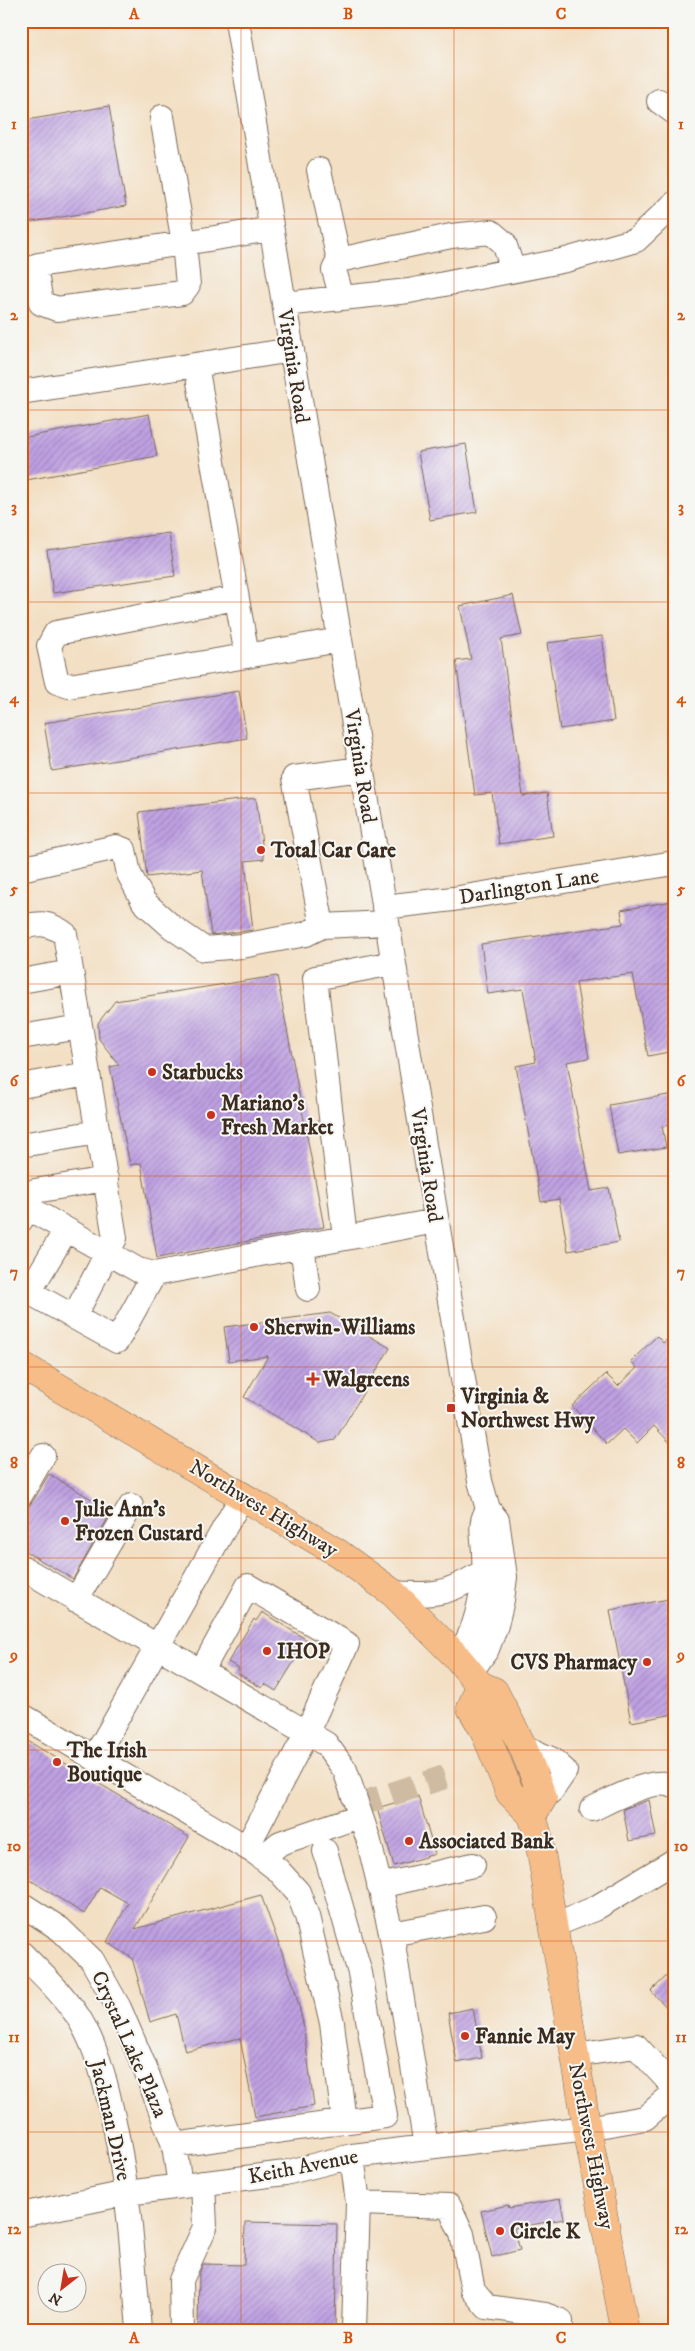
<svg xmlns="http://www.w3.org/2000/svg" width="695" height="2351" viewBox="0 0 695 2351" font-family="'IM FELL DW Pica',serif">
  <defs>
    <pattern id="building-hatch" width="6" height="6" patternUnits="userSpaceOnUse" patternTransform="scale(1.25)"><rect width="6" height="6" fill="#bfa1e3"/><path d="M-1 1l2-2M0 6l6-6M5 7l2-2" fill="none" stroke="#9c83b7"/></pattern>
  </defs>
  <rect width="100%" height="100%" fill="#f6f6f2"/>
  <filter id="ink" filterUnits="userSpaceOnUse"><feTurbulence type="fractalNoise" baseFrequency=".02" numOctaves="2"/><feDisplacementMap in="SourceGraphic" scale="10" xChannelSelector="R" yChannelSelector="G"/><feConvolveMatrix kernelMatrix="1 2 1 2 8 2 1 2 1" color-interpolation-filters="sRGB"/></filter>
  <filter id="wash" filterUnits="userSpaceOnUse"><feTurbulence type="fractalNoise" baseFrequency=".0096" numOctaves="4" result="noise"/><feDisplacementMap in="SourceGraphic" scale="20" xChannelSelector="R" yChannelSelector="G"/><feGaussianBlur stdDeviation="1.12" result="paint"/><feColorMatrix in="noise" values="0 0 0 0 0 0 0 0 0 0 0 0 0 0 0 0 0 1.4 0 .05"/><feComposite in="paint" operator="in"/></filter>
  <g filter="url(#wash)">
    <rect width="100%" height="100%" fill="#f3dfc3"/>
    <g id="blocks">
      <!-- building -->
      <path fill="url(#building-hatch)" d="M109,106l17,100 -105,18v-103z
        M149,414l8,42 -136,25v-43z
        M466,444l11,68 -47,8 -12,-68z
        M169,533l6,43 -122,17 -6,-43z
        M513,595l9,40 -21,4 22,157 24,-3 6,43 -54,8 -7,-51 -17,2 -19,-134 15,-2 -11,-53z
        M602,636l12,85 -54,8 -13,-86z
        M239,691l8,47 -195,33 -8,-48z
        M256,798l8,61 -19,2 8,69 -42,5 -9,-65 -55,7 -8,-65z
        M672,901l2,150 -26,5 -15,-82 -57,8 13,76 -22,4 24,129 18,-3 10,54 -51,9 -9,-52 -18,3 -25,-136 20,-4 -13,-73 -35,5 -7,-50 142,-20 -2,-14z
        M277,976l47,251 -167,31 -16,-95 -11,2 -20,-98 9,-2 -20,-26 -1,-16 17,-22z
        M674,1094v31l-12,1 4,21 -48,8 -9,-50z
        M330,1313l60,35 -55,92 -15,3 -76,-46 24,-41 -39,5 -5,-34z
        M674,1333v114l-20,-21 -17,17 -14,-14 -16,15 -35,-38 34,-32 12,12 19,-18 -6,-7 26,-25 6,7z
        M49,1474l63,37 -39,68 -52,-30v-35l12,-13z
        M674,1598v116l-43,8 -21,-112z
        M262,1612l45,28 -31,51 -11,-7 -3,4 -25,-15 2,-5 -11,-6 26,-43 2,2z
        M21,1737l168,100 -54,92 126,-34 33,91 9,37 11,83 -59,11 -15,-79 -55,13 -9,-37 -26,8 -18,-64 -25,-16 21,-39 -28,-16 -16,27 -63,-40z
        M418,1796l17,58 -41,12 -17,-58z
        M649,1800l7,36 -27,5 -6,-32z
        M674,1969v46l-23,-24z
        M473,2008l9,50 -25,5 -9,-50z
        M560,2199l4,20 -50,9 6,22 -28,7 -11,-46 27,-6 1,3z
        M245,2222l92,2 -2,106h-137l1,-56 4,-10 41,1z"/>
    </g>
  </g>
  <g filter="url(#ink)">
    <use href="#blocks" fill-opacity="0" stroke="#7b6958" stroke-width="1"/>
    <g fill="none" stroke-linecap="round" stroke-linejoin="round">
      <!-- minor-tunnel -->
      <path stroke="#cebba2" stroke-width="24" stroke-dasharray="24 12" stroke-linecap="butt" d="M357,1805l88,-28"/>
      <defs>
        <path id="minor" d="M237,21l243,1460 8,28 9,11 8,57 -3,23 -6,25 -9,24 -17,24
          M659,101l15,11
          M162,117l22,126 -146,22 -2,8 5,30 16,6 125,-16 6,-8 -4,-42 87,-14
          M319,170l20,90
          M342,298l-8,-28 5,-10 112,-24 40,-4 13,11 9,27
          M284,304l125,-13 157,-31 70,-20 38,-36
          M196,365l51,291
          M21,392l271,-42
          M236,598l-180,35 -7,13 8,36 12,4 271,-46
          M361,769l-67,9 28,148 65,-3
          M25,868l91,-21 8,3 5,24 15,28 28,25 32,22 38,-3 64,-12 16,-8
          M384,907l69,-8 221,-36
          M21,927c20,-4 27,-5 44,7l50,304 -41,79
          M21,981l50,-9
          M21,1037l59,-10
          M21,1086l67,-12
          M21,1145l77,-13
          M35,1191l71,-12
          M21,1220l7,-12 110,62 16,4 282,-53
          M66,1230l-37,62 88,49 37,-67
          M345,1238l-30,-260 78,-15
          M302,1246l6,43
          M21,1494l22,-38
          M21,1567l305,177 19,26 23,68 23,94 35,214
          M393,1593c42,3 55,1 90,-21
          M76,1600l55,-94
          M456,1656c21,-20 30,-74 28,-102 0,-14 -5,-29 2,-41
          M202,1670l46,-84 99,58 -40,88 -60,115
          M21,1715l235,138 22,17 20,22 9,24 25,107 12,99
          M523,1747l30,13 12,11 -13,19 -9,8
          M95,1757l148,-262
          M592,1809c19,-9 62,-33 82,-23
          M262,1858l18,-15 80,-27
          M379,1886l94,-21
          M21,1904l39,25 32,31 27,48 25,58 30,79 6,41
          M554,1925l40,-16 80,-48
          M391,1934l93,-17
          M21,1953c20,20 40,39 56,62 18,28 27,61 34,93 17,73 22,147 28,222
          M575,2055l61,-9 38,41
          M174,2145l211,-29 -25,-143 -35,-122
          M352,2156l6,47 -4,127
          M358,2203l91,3 13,28 11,56 14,17 58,8 16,6v9
          M21,2215l106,-22 158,-20 67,-17 235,-28 58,-10 29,-25
          M182,2330l-1,-50 24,-53 -2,-44"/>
        <path id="major" d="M21,1365l317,188 55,40 63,63 24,29 14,6 29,56 20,51 -11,17
          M480,1685l-9,23 13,22 26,63 22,22 7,25 48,288 38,202"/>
      </defs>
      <!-- minor casing -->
      <use href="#minor" stroke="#7b6958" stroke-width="26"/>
      <!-- major casing -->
      <use href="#major" stroke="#7b6958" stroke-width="29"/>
      <!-- minor -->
      <use href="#minor" stroke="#fff" stroke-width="24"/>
      <!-- major -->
      <use href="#major" stroke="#f7bd88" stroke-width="28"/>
    </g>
  </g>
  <!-- grid -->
  <path fill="none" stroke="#d7540e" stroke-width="1" stroke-opacity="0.55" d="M241,21v2309M454,21v2309M21,219h653M21,410h653M21,602h653M21,793h653M21,984h653M21,1176h653M21,1367h653M21,1558h653M21,1750h653M21,1941h653M21,2132h653"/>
  <!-- markers -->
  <g fill="#c8321e" stroke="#f6f6f2" stroke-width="2">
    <circle cx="261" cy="850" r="5"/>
    <circle cx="152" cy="1072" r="5"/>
    <circle cx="211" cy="1115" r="5"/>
    <circle cx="254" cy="1327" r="5"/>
    <path d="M310.5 1371.5h5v5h5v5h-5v5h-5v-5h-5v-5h5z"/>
    <rect x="446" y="1403" width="10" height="10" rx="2.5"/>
    <circle cx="65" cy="1521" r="5"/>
    <circle cx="267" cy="1651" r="5"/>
    <circle cx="647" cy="1662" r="5"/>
    <circle cx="57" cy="1762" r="5"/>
    <circle cx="409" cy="1841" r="5"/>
    <circle cx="465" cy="2036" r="5"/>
    <circle cx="500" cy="2231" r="5"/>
  </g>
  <g text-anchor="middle" stroke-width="4" stroke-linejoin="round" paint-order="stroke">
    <!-- street labels -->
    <g font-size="21" fill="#3b2a1e" stroke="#f6f6f2">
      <text transform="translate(294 366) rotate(81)" y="7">Virginia Road</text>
      <text transform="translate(361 766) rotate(81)" y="7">Virginia Road</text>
      <text transform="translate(529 886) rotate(-9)" y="7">Darlington Lane</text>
      <text transform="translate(427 1165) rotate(81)" y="7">Virginia Road</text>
      <text transform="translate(264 1508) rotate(31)" y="7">Northwest Highway</text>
      <text transform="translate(130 2044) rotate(66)" y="7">Crystal Lake Plaza</text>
      <text transform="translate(111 2120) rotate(77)" y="7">Jackman Drive</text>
      <text transform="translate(592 2146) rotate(79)" y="7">Northwest Highway</text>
      <text transform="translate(303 2166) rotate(-11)" y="7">Keith Avenue</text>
    </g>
    <!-- poi labels -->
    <g font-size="21" font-weight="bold" fill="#3b2a1e" stroke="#f6f6f2" text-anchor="start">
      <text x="271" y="857">Total Car Care</text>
      <text x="162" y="1079">Starbucks</text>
      <text x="221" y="1110">Mariano's<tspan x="221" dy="24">Fresh Market</tspan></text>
      <text x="264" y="1334">Sherwin-Williams</text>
      <text x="323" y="1386">Walgreens</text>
      <text x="461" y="1403">Virginia &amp;<tspan x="461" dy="24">Northwest Hwy</tspan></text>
      <text x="75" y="1516">Julie Ann's<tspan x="75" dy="24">Frozen Custard</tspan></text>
      <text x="277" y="1658">IHOP</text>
      <text x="637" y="1669" text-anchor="end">CVS Pharmacy</text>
      <text x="67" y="1757">The Irish<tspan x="67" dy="24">Boutique</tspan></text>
      <text x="419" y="1848">Associated Bank</text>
      <text x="475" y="2043">Fannie May</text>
      <text x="510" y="2238">Circle K</text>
    </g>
  </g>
  <!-- margin -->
  <rect width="695" height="2351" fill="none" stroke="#f6f6f2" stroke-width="55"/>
  <!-- north arrow -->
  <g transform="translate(62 2288) rotate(211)"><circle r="24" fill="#f6f6f2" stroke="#aba49d"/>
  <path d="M0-4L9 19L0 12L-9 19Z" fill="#c8321e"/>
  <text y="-8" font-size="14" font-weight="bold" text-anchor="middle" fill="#3b2a1e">N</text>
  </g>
  <rect x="28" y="28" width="640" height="2296" fill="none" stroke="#d7540e" stroke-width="2"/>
  <g font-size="16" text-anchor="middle" font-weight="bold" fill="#d7540e">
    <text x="134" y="19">A</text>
    <text x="348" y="19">B</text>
    <text x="561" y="19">C</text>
    <text x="14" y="129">1</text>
    <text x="681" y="129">1</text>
    <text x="14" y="320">2</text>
    <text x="681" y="320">2</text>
    <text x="14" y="512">3</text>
    <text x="681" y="512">3</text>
    <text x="14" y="703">4</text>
    <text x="681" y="703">4</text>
    <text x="14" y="894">5</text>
    <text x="681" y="894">5</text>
    <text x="14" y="1086">6</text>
    <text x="681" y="1086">6</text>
    <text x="14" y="1277">7</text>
    <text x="681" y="1277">7</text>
    <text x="14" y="1468">8</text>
    <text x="681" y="1468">8</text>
    <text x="14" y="1660">9</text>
    <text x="681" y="1660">9</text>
    <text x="14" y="1851">10</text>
    <text x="681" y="1851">10</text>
    <text x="14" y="2042">11</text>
    <text x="681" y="2042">11</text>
    <text x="14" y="2234">12</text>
    <text x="681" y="2234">12</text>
    <text x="134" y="2343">A</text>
    <text x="348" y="2343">B</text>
    <text x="561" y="2343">C</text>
  </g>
</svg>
